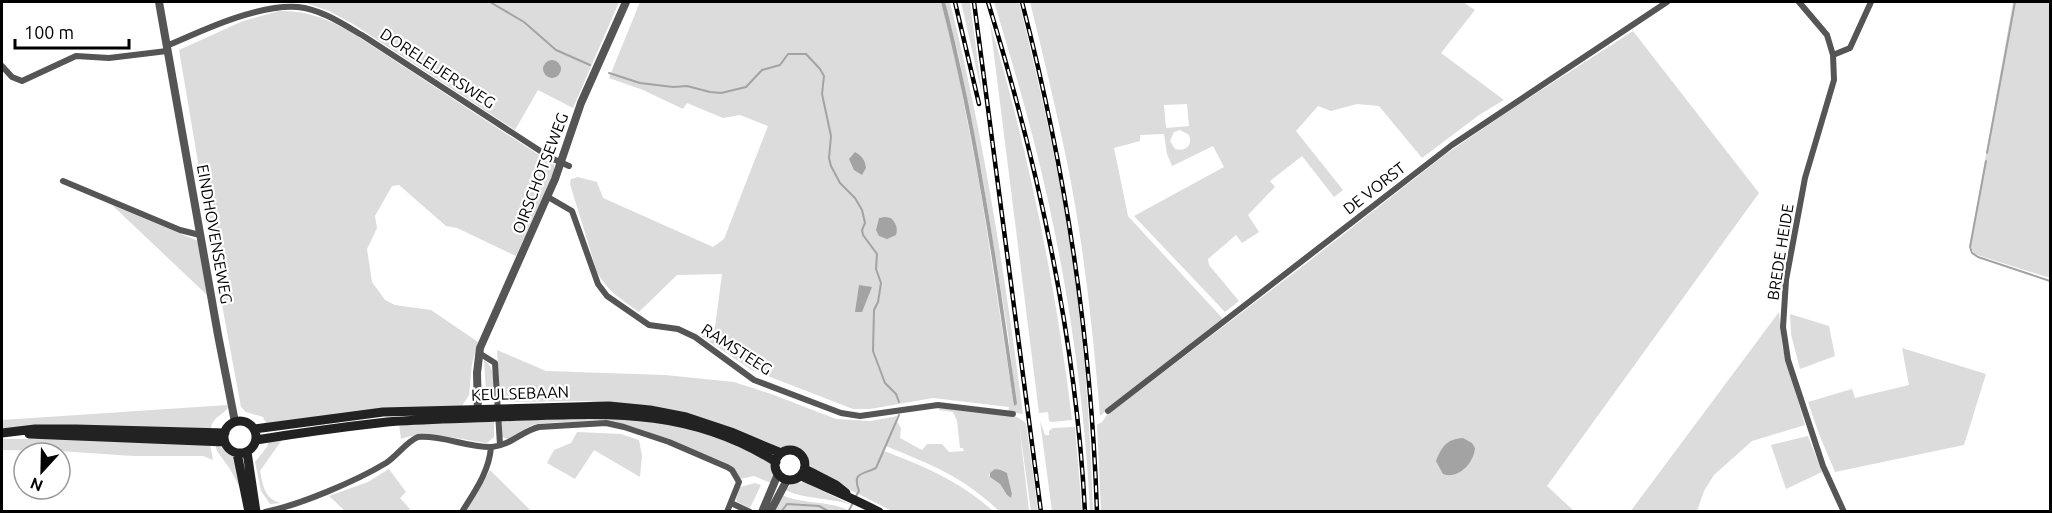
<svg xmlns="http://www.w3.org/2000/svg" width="2052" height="513" viewBox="0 0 2052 513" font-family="Ubuntu,sans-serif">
  <rect width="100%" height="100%" fill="#fff"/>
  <!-- green -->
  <path fill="#dcdcdc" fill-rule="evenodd" d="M303,2h316l-46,106 -35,-18 -23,40 -162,-106 -24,-13z
    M640,2h301l14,55 25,130 34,218h2l-8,-71 -24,-148 -25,-129 -14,-55h5c34,135 55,274 73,412l-15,-2 1,-5 -76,-9 -63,11h-17l-101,-39 -54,-36 17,-7 7,-53 -45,1 -38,37c-17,-12 -32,-21 -42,-40l-27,-88 1,-5 7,-2 19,5 6,16 110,49 11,-8 44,-113 -28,-11 -17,3 -36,-15 -4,6 -40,-19 -34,-12z
    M961,2h9l12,92z
    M994,2h25c19,78 38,157 50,237 15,91 21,181 24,272h-3c-5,-102 -19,-206 -41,-306 -15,-70 -35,-137 -55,-203z
    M1030,2h433l12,8 -34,43 63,47 -25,15 -57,43 -43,-52 -22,-2 -26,7 -13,-5 -22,25 47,59 -9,7 -32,-41 -32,25 5,6 -27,28 11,17 -17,11 -6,-8 -28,24 1,6 30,36 -14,11 -91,-96 90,-49 -11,-21 -41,20 -5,-12 -3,-20 -24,1v6l-26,7 14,68 96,104 -124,96c-7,-85 -16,-170 -33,-254 -11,-54 -24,-107 -37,-160zM1187,104l2,22 -23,2 -2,-23zM1180,130l9,5c4,10 -3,17 -14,14l-5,-8 4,-9z
    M2013,2h37v276l-76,-24 -4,-10z
    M279,11c27,-1 49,8 72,21l203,133v7l-38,84 -59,-28 -11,-2 -47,-41 -7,1 -17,30 2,12 -10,21 5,33 13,18 10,5 36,5 47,32 -6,22 -3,31 -7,11 -195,19 -4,-8 -17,-5 -5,-5 -18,-97 -44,-260 64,-29z
    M990,23c38,127 66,262 82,397l-20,2 -3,-1 -1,-9 -9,1z
    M1633,31l126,162 -212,293 27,25h-473l-4,-86 5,-3 5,-7 196,-149 143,-112 63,-43z
    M112,205l86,36 9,54z
    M1779,312l3,34 23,79 -53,16 -38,34 -10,16 -7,20 -67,1z
    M1790,314l39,12 6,30 -35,13 -9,-35z
    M1902,348l84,26 -22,71 -129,27 -16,-38 -11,-32 44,-13 3,9 54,-13z
    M497,350l49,21 119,4 69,7 40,13 62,24 35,2 26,-5 -1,4 5,8 -1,10 22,12 5,-6h15l7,8 15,-1 -1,-3h-3l-3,-27 -4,-9 -14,-2 2,-4 76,11 9,6 12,88h-7l-12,-87 10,87h-30c-37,-35 -67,-46 -113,-65l-2,5c40,15 77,31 109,60h-101l-77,-39c-8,-9 -6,-20 -19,-25l-18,2 -155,-45 -38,-3 -85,1zM990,473h17l5,21 -1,4 -4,-3 -7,-11 -11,-8z
    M484,360c13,8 9,27 10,41l-8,-9z
    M227,405l1,3c-7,8 -15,9 -17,20l-209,1v-9z
    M586,416l71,3 52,14 60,28 5,14 -1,9 -19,-8 -14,3 -6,-11 -12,-7 -88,-34 -37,-6 -53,2 -12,2 -24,14 -6,-2 -3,-17z
    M494,420v17l-7,6c-23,-3 -65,-14 -86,-4l-2,-15z
    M1040,421l5,14h4v-4l4,-3 22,-1 7,84h-30z
    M577,432l44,2 18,6 3,16 -2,21 -46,-27 -19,29 -28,-16 7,-13 17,-7z
    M1808,436l14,36 -36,17 -15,-44z
    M284,437l-24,34c3,14 4,28 21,32l-11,1 -9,-13 -6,-29 12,-15 2,-7z
    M2,439h92l116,5 3,16 -10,-4h-70l-74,-5 -57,-1z
    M215,444l22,13 4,33 -11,-21 -13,-18z
    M389,469l17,23 -6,6 10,11 -2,2h-63l-16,-15 39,-14z
    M490,470l41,41 -65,1z
    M804,482l48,23c-22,-8 -46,-5 -67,-15l7,-6z
    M755,483l6,2 -11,23 -13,-6 -1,-3 4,-12z
    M782,495c22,10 47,5 68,16l-77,1z"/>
  <!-- water -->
  <path fill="#a3a3a3" d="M941,2h4l3,11c32,129 51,263 69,391l-3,2c-20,-136 -39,-272 -73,-404z
    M543 69a9 9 0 1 1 18 0a9 9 0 1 1-18 0Z
    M855,152c7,4 10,8 11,16l-4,7 -8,-5 -5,-11z
    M885,217l6,1c5,6 7,9 5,17l-9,4 -8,-3 -3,-6 3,-12z
    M859,285l13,2 -10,25h-7z
    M1463,438l9,5 3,5c-1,15 -17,32 -32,26l-7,-13c6,-15 11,-22 27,-23z
    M995,469l6,1 6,3 5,21 -1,4 -4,-3 -7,-11 -10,-7v-4z"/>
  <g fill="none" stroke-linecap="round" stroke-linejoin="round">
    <!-- stream -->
    <path stroke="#a3a3a3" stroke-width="2" d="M490,2l34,20 32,28 34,15
      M609,73l31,10 33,4 14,-1 23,6 11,1 25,-6 16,-17 18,-5 8,-11h18l14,15 4,7 -2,18 9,42 -2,22 2,8 9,17 15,15 7,12 3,13 -3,7 1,5 14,19 -1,15 5,14 -3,19 -4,8 -1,41 12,32 11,11 3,8
      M1987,153l28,-151
      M1986,161l-16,86 2,6 6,4 72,24
      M856,496l3,-5c-7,-19 3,-16 17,-23l23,-53
      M781,512l6,-8 32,2 11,6
      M848,512l6,-11"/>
    <!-- minor -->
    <path stroke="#555" stroke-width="6" d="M1799,2l28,33 6,20 1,25 -29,98 -19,102 -3,47 5,33 35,106 21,46
      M167,46c36,-16 91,-42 131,-39 23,2 48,19 67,30l186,121 18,8
      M1833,55l17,-7 21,-46
      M2,66l10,11 10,4 54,-25 33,2 58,-7
      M63,181l117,49 20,5
      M548,197l24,14 26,73 9,12 42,29 29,4 17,8 59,43 87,33 19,3 78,-11 75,9
      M479,353l16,10 5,82
      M1108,411l344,-266 215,-143
      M731,503l19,9
      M265,512c35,-7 91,-31 121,-49 11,-7 20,-21 32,-26 25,-2 50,11 74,10 19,-2 30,-16 47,-20l67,-4 18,4 45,15 58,25 5,3 7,12 -12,30
      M462,512c13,-21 27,-40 29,-65"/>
    <!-- tertiary -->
    <path stroke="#555" stroke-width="8" d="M159,2l59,333 17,87
      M478,414l-1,-41 3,-25 75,-169 26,-76 45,-101
      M762,512l16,-38
      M770,512l17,-32"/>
    <!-- secondary -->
    <path stroke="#222" stroke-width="9" d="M224 437a16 16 0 1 1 32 0a16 16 0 1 1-32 0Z
      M254,429l129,-17 226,-6 41,4 36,7 45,15 50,21
      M2,433l33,-4h41l149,4
      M29,434l196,8
      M256,440c43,-7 87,-13 131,-18 36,-3 73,-3 110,-5 101,-3 188,-13 279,45
      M775 465a15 15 0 1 1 30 0a15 15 0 1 1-30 0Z
      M247,452l9,60
      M237,453l12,59
      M805,469l31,16 10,8
      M801,476c26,12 52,22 78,36"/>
    <defs>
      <path id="rail" d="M955,2l24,102
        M974,2l67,510
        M988,2c51,166 88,336 97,510
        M1022,2c44,170 69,334 75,510"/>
    </defs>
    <!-- rail casing -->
    <use href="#rail" stroke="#000" stroke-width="4.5"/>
    <!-- rail -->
    <use href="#rail" stroke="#fff" stroke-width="2" stroke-dasharray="7" stroke-linecap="butt"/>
  </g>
  <g text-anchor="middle" stroke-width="4.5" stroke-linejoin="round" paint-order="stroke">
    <!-- street labels -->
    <g font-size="16" fill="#000" stroke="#fff">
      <text transform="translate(438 68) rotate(33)" y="6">DORELEIJERSWEG</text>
      <text transform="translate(540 173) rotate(-69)" y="6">OIRSCHOTSEWEG</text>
      <text transform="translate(1374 188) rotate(-38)" y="6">DE VORST</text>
      <text transform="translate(215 234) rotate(80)" y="6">EINDHOVENSEWEG</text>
      <text transform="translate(1780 252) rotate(-81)" y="6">BREDE HEIDE</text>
      <text transform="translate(737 349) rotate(33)" y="6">RAMSTEEG</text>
      <text transform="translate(520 393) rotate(-2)" y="6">KEULSEBAAN</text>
    </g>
  </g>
  <!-- border -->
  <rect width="2052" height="513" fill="none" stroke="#000000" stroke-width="6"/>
  <!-- north arrow -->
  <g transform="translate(42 471) rotate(202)"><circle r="28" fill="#ffffff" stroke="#999999" stroke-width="1.5"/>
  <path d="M0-4.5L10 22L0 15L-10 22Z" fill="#000000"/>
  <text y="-9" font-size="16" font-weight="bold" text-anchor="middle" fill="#000000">N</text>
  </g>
  <!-- scale -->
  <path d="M15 39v9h114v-9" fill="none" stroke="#000000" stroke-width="3"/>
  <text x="24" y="39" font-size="18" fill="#000000" stroke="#ffffff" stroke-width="4.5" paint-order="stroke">100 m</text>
</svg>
